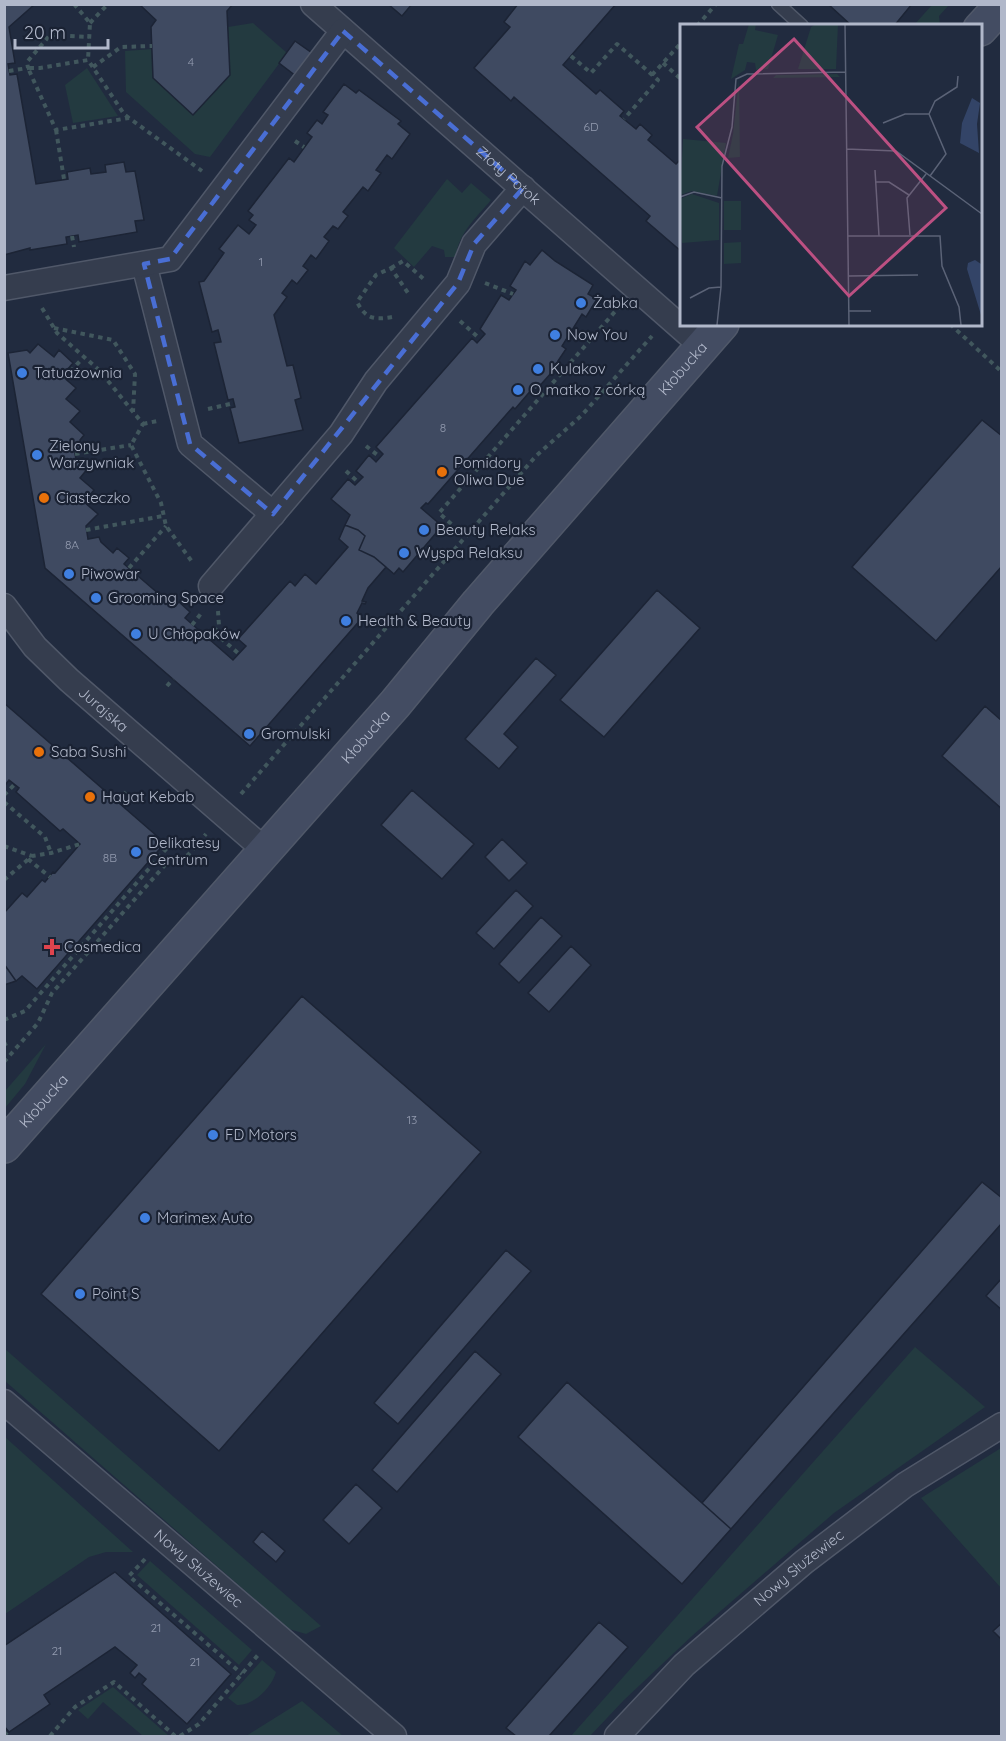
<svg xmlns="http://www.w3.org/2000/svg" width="1006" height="1741" viewBox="0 0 1006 1741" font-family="Quicksand,sans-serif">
  <rect width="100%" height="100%" fill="#212b3f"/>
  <!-- green -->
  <path fill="#233a40" d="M932,5h17l-10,11 1,9h-26z
    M253,23l34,30 -77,104 -15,-3 -69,-62 -1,-41 27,-2 1,29 40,37 37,-40 -2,-48z
    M87,68l31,48 -45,7 -8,-38z
    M447,179l15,14 9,-10 20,17c-14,17 -33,33 -35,57h-11l-1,-7 -12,-4 -18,21 -20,-19z
    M46,1044l-21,40 -20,24v-17z
    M915,1347l70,60 -151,106 -141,122 -69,65 -34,36h-19z
    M5,1349l316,277 -15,8 -17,-5 -284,-248z
    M5,1437l128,115h-27l-17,5 -84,57z
    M1001,1448v140l-80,-90z
    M150,1561l102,89 -13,15 -102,-90z
    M262,1660l14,12c-4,15 -22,34 -39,33l-9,-7z
    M113,1687l56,49h-26l-40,-34 -15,17 -10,-9z
    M302,1701l41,35h-97z"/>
  <!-- building -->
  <path fill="#3f4a61" stroke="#1c2435" stroke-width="1.5" d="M4,4h31l-26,23 6,36 -7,1 2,11 7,-1 19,110 32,-5 -1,-7 23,-4 1,6 15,-2 -1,-7 19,-3 2,10 9,-1 9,49 -9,1 2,11 -58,10 -1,-7 -12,2 1,7 -37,6v-2l-26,7z
    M139,4h94l-6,7 3,64 -37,40 -40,-37 -2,-51 5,-7z
    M388,4h24l-10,12z
    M518,4h98l-53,61 33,29 4,-4 24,21 -4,5 16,13 4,-5 12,11 -4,5 28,24 6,-6v94l-36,-31 4,-5 -136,-119 -3,4 -37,-33 36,-41 -6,-5z
    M828,4h84l-18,22h-42z
    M295,41l17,12 -16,23 -17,-13z
    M344,84l12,9 3,-3 42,31 -3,3 12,10 -18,25 -5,-4 -11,15 5,3 -13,18 -5,-4 -20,25 5,4 -10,13 -5,-3 -9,11 5,4 -13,18 -5,-4 -8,11 5,4 -11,14 -5,-4 -10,13 5,4 -13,18 13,51 6,-1 8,33 -6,2 8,30 -64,13 -9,-35 5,-1 -2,-8 -5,1 -14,-57 7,-1 -3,-12 -6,2 -13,-50 5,-1 20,-28 -5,-4 19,-24 11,9 7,-9 -7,-5 4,-5 -5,-4 41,-53 5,4 18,-25 -5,-4 10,-13 5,4 6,-9 -5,-3z
    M542,250l13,11 38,24 -5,9 9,5 -11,18 -4,-3 -20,32 4,3 -8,12 2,2 -24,27 -3,-2 -18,21 -2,-2 -85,97 -2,-1 -5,5 21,18 -39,46 -4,-4 -5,6 -20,-17 -15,-7 6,-14 -7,-6 -13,-5 5,-10 -19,-16 17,-20 7,6 8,-8 -7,-6 13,-16 7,7 7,-8 -7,-7 96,-109 5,5 8,-9 -5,-5 21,-34 8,5 7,-10 -6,-4 15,-25 5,4z
    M38,344l16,13 5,-7 14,13 -11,13 14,12 -10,11 14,12 -10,11 14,13 -4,5 1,8 -7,1 2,10 7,-1 6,9 -9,11 14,12 -10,12 14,12 -12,12 2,13 11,-2 2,5 12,11 4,-5 12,10 -5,6 50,43 5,-5 11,10 -5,6 48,42 13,-14 -8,-7 52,-58 5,5 10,-12 11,10 32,-37 -9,-8 6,-14 13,5 7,6 -6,14 15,7 12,10 -18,21 -6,13 4,1 -1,2 -3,-1 -5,10 5,5 -112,128 -205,-178 -37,-215 19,-3 3,3z
    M982,420l20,16v130l-66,75 -84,-74z
    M657,590l43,38 -96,109 -44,-37z
    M536,658l20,17 -52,59 14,13 -19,22 -34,-30z
    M4,703l161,140 -128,146 -15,-13 -6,5 -12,-17v-51l18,-20 5,4 15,-17 3,2 8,-10 2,1 25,-29 -17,-15 -3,2 -44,-39 3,-4 -10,-8 -3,4 -2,-1z
    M985,706l17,15v88l-60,-53z
    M412,790l62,54 -32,35 -61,-54z
    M502,839l25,24 -18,18 -24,-24z
    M516,890l17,16 -39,43 -18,-16z
    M541,917l21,19 -43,47 -20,-19z
    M571,946l20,19 -42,47 -21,-19z
    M4,964l12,17 -12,4z
    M302,996l179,156 -262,299 -178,-157z
    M982,1182l20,16v25l-271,306 -29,-26z
    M506,1250l25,21 -133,153 -24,-21z
    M1002,1278v32l-16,-14z
    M475,1351l26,23 -104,118 -25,-22z
    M567,1382l164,147 -49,55 -164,-147z
    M356,1484l26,24 -33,36 -26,-24z
    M262,1531l23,20 -9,11 -23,-20z
    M115,1572l116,102 -44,50 -45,-40 4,-5 -7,-6 -4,5 -5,-5 7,-8 -22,-18 -71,48 6,9 -41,28 -5,-6v-80z
    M599,1622l29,25 -79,89h-33l-10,-8z
    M1002,1623v17l-9,-9z"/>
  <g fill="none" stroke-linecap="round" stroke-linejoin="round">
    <defs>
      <path id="lane" d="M778,4l24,22"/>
      <g id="street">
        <path id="s1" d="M313,4l389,342"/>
        <path d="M144,264l46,180 83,70"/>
        <path d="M4,288l166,-29 173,-228"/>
        <path d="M211,586l130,-152 35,-53 82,-98 16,-39 49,-56"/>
        <path id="s2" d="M4,606l31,41 34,33 197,171"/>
        <path id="s3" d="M4,1402l390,334"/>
        <path id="s4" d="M617,1736l67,-71 120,-103 101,-77 97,-60"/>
      </g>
      <g id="secondary">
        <path d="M980,29l22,-24"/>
        <path id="s5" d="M4,1146l391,-442 83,-101 244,-279"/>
      </g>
    </defs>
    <!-- lane casing -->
    <use href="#lane" stroke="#505869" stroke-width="15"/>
    <!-- street casing -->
    <use href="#street" stroke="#505869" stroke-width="27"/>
    <!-- secondary casing -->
    <use href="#secondary" stroke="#505869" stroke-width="36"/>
    <!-- path -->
    <path stroke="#41575d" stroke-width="4" stroke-dasharray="4.5 4.5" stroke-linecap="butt" d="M74,4l16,19 -2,37
      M90,23l18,-19
      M697,26l19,-22
      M571,56l20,17 26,-29 41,36 -34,39
      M663,63l19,17
      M93,67l28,-20 31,-1
      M9,71l19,-3 -1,-6 23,-27 39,2
      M652,75l30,-33
      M129,118l-5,-4 -36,-54 -48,8h-12l28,62 73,-12 73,53
      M56,130l8,49
      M295,141l9,6
      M72,236l2,11
      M391,268l12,-7 23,20
      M485,283l28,11
      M42,308l15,25 43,38 43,53 -12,21 30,58 5,23 27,37
      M392,317c-18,3 -26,2 -35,-15l19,-27 15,-7 19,28
      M460,321l20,18
      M950,324l52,48
      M54,328l59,12 22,34 -2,38
      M64,378l20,-21
      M208,409l26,-6
      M143,424l14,-3
      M366,446l14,11
      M75,454l56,-9
      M346,471l12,11
      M86,530l77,-14
      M458,530l-19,-17 180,-206
      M129,568l37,-42
      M192,625l11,-14
      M214,632l25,22
      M209,639l10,-13 -1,-15
      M167,686l6,-7
      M241,794l295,-338 46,-41 70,-79
      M4,795l10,-10
      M4,802l41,35 6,16
      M117,802l11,-12
      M4,846l28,10
      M28,859l22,18
      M4,880l28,-24 19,-3 29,-9
      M4,1020l21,-9 142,-163 6,-3
      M4,1042l2,4
      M4,1062l34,-39 14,-30 113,-128 23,-10 18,-21
      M145,1559l-16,17 113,98
      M4,1732l4,4
      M50,1736l25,-29 39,-25 61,54
      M180,1736l19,-12 59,-69"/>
    <!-- lane -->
    <use href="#lane" stroke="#353d4e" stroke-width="12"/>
    <!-- street -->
    <use href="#street" stroke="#353d4e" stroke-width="24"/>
    <!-- secondary -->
    <use href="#secondary" stroke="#434c62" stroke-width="33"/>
  </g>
  <!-- marked area -->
  <path fill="none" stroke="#496ed4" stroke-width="4.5" stroke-dasharray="12 8" stroke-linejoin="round" d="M343,31l180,157 -49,56 -16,39 -185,231 -83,-70 -46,-180 26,-5z"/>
  <!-- markers -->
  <g fill="#3f7fe0" stroke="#1a2233" stroke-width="2">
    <circle cx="581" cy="303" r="6"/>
    <circle cx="555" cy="335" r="6"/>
    <circle cx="538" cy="369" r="6"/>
    <circle cx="22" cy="373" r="6"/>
    <circle cx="518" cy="390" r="6"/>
    <circle cx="37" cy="455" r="6"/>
    <circle cx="424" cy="530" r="6"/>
    <circle cx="404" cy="553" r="6"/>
    <circle cx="69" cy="574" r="6"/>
    <circle cx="96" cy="598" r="6"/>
    <circle cx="346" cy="621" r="6"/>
    <circle cx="136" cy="634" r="6"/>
    <circle cx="249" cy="734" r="6"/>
    <circle cx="136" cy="852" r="6"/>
    <circle cx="213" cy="1135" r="6"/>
    <circle cx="145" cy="1218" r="6"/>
    <circle cx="80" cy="1294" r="6"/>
  </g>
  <g fill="#e8710a" stroke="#1a2233" stroke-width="2">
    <circle cx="442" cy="472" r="6"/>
    <circle cx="44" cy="498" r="6"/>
    <circle cx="39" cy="752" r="6"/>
    <circle cx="90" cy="797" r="6"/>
  </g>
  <path fill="#e0444e" stroke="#1a2233" stroke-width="2" d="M49 938h6v6h6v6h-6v6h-6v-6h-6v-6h6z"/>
  <g text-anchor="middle" stroke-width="4.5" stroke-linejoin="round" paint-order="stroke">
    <!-- number labels -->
    <g font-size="12" fill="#949cb0">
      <text x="191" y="66">4</text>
      <text x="591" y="131">6D</text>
      <text x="261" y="266">1</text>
      <text x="443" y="432">8</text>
      <text x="72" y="549">8A</text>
      <text x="110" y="862">8B</text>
      <text x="412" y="1124">13</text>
      <text x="156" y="1632">21</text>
      <text x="57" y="1655">21</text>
      <text x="195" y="1666">21</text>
    </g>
    <!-- street labels -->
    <g font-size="15" fill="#b1b8ca" stroke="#1a2233">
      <text dy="5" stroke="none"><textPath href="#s1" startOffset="260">Złoty Potok</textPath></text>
      <text dy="5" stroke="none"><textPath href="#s5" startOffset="1032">Kłobucka</textPath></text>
      <text dy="5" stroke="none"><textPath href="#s2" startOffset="144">Jurajska</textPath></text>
      <text dy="5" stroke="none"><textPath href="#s5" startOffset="546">Kłobucka</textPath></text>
      <text dy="5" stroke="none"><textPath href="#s5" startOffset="60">Kłobucka</textPath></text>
      <text dy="5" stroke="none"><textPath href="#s4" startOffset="248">Nowy Służewiec</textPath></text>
      <text dy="5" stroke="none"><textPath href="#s3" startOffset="256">Nowy Służewiec</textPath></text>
    </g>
    <!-- poi labels -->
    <g font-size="15" fill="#b1b8ca" stroke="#1a2233" text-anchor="start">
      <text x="593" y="308">Żabka</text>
      <text x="567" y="340">Now You</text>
      <text x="550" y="374">Kulakov</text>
      <text x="34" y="378">Tatuażownia</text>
      <text x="530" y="395">O matko z córką</text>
      <text x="49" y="451">Zielony<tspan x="49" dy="17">Warzywniak</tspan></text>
      <text x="454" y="468">Pomidory<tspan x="454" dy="17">Oliwa Due</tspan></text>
      <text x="56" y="503">Ciasteczko</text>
      <text x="436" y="535">Beauty Relaks</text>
      <text x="416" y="558">Wyspa Relaksu</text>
      <text x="81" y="579">Piwowar</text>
      <text x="108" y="603">Grooming Space</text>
      <text x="358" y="626">Health &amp; Beauty</text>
      <text x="148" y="639">U Chłopaków</text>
      <text x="261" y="739">Gromulski</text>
      <text x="51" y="757">Saba Sushi</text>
      <text x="102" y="802">Hayat Kebab</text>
      <text x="148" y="848">Delikatesy<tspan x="148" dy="17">Centrum</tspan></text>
      <text x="64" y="952">Cosmedica</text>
      <text x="225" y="1140">FD Motors</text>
      <text x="157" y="1223">Marimex Auto</text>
      <text x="92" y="1299">Point S</text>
    </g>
  </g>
  <!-- overview -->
  <g transform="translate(680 24)">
    <rect width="302" height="302" fill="#212b3f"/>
    <path d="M69,0h7l-1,6 23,5 -10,34 -12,1 -1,-7 -8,-1 -2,8 -14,9 8,-35h4zM136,0h22l-2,45h-38l13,-42zM157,50l3,3 -67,1 3,-3zM59,55l1,78 -12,1 5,-24zM3,115l43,4 -9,53 -25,-5 -12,4zM12,170l27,9v37l-37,3 -2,-44zM44,177h17v29h-17zM61,218v21l-17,1v-21z" fill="#233a40"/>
    <path d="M292,74l8,5 -3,21 2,29 -19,-10 2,-20zM295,236l6,4v51l-14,-46 1,-6z" fill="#334467"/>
    <path fill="none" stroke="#5b6377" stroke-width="1.5" d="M165,0l4,301M203,99l22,-9h24M166,125l50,2 86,63M195,146l4,66M250,152l16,-22 -17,-40 6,-13 22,-14 1,-11M195,158h14l20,13M0,173l14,-5 28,6M230,211l-3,-37 19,-24M168,212h92l2,30 17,41 2,18M169,252l69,-1M10,274l19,-10 12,-1M169,287h22M37,301l4,-38 1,-121 10,-39 4,-48 11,-5 99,-2"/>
    <path fill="#bc5082" fill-opacity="0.15" stroke="#bc5082" stroke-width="3" d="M114,15l152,169 -97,88 -152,-169z"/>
    <rect width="302" height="302" fill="none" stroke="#b1b8ca" stroke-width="3"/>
  </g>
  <!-- border -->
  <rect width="1006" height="1741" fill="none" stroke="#b1b8ca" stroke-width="12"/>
  <!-- scale -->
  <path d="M15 39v9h93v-9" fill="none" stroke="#b1b8ca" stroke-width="3"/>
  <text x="24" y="39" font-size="18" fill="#b1b8ca" stroke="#1a2233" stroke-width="4.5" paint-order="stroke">20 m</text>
</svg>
